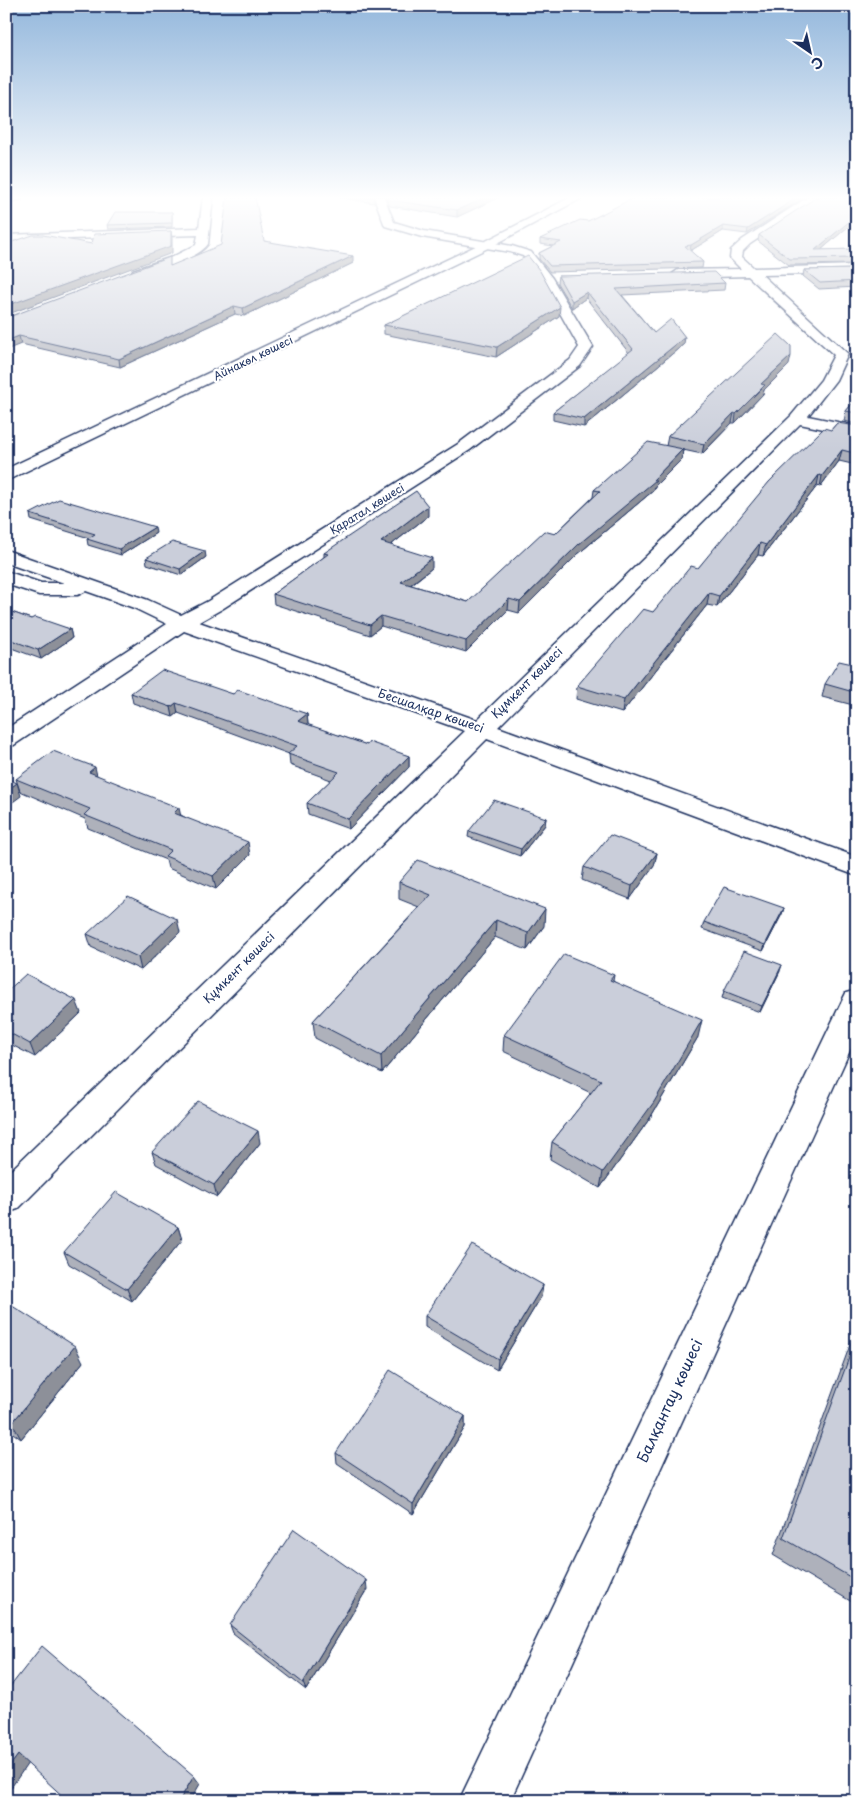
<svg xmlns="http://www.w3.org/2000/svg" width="863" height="1807" viewBox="0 0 863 1807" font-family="'Playpen Sans',sans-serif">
  <rect width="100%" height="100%" fill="#fff"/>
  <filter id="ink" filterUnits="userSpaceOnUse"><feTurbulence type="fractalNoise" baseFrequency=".02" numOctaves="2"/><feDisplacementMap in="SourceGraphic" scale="10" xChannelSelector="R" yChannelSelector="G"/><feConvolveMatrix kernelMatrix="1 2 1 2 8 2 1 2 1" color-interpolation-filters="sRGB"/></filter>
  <g filter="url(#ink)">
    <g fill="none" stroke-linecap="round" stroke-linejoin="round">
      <defs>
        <path id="minor" d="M203,197h10l-5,47c-10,15 -54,28 -71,33l-6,-4 2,-3 39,-13 24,-12 2,-10 -192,6v-6l193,-7z
          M374,197h10l10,25 30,9 88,15 19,6 21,26 41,69 -13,19 -110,84 -248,159 -23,13 278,98 314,-304 30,-36 13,-25 -86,-79 -70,2 -6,-4 6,-4 63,-1 -11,-11 1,-8 11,-10 66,-43h12l-70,47 -7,7 -1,6 12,11 103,-3v8l-95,2 86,79 -12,26 -28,36 49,10v10l-57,-12 -302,303 359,130v19l-370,-137 -469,470 -12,4v-38l459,-444 -281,-100 -170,114 -8,2v-18l161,-105 -33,-16 -48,-17 -8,4h-39l-33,-11v-13l35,12h23l-58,-20v-13l142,50 33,15 27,-14 250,-157 112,-84 9,-13 -38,-68 -18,-23 -13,-4 -88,-15 -37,-11z
          M857,990v45l-347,766h-51l383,-800 4,-8z"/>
        <path id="major" d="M6,197h17l-1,2 -16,4z
          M571,197h13l-94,50 -484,234v-12l476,-226z"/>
      </defs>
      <!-- minor casing -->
      <use href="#minor" stroke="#1b2f5e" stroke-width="3"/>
      <!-- major casing -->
      <use href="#major" stroke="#1b2f5e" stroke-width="3"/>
      <!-- minor -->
      <use href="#minor" fill="#fff" fill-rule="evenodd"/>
      <!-- major -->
      <use href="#major" fill="#fff" fill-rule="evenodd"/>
    </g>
    <!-- wall -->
    <path fill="#aeb1bb" stroke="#1b2f5e" d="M336,197h38v6z
      M385,197h115l-43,20 -67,-11z
      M805,197l-58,37 -24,-3 -33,20 13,11 -1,6 -152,4 -11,-13v-6l14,-7 -13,-2v-5l48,-18z
      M857,197v22l-36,31 36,-1v15l-68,1 -31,-24 1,-6z
      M172,212v15l-64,2 -1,-4z
      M264,241l89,22 -109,53 -9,-2 -115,53 -99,-23 -15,-26 165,-52z
      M857,269v18l-38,2 -16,-13 1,-6z
      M558,276l167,7 -1,7 -102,5 32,38 30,11 -100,83 -31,-7v-8l76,-59 -43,-55 -14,10 -15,-25z
      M559,316l-63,41 -112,-23v-9z
      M789,365l-25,25 -1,4 -28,29h-3l-30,31 -19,-4 -1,9 -27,27 -1,4 -76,64 -59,59 -11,-3 -42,42 -85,-26 -11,9 -96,-31 -1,-10 51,-37v-4l104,-37 -37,29 41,23 -21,17 57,17 87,-68 38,-37 1,-7 72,-44 2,-10z
      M857,398v26l-13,-3 2,-10z
      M837,423l20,34 -5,7 -13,-3 -19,26 -3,-1 -54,70 -5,-1 -41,52 -10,-2 -85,108 -46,-14 1,-13 121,-118 133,-138z
      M30,514l126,19 -35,22 -33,-10 -1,-6 2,-1 -58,-18z
      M206,557l-25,18 -34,-11 -1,-6z
      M6,610l25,9 39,10 2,9 -31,21 -35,-13z
      M857,665v41l-35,-9 3,-13z
      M131,693l102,1 74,20 1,11 59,20 42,11v11l-60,62 -41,-15 -1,-11 24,-23 -41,-15 -1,-11 -111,-41 -5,4 -40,-14z
      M96,775l85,40 69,40 -34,34 -48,-21 -2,-8 -78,-32 -3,-9 -65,-28 -4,-12z
      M546,818l-1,7 -25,31 -52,-19 1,-6z
      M657,853l-3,13 -24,33 -48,-19 2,-13z
      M399,882l145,44 -17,24 -32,-13 -113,136 -67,-35 -2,-17 106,-114 -20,-8z
      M784,908l-2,6 -19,37 -61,-22 2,-7z
      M180,932l-39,38 -50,-23 -4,-13z
      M780,971l-20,41 -38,-14 2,-7z
      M614,975l-1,6 85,56 -48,81 -50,70 -50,-29 2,-17 39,-49 -88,-42 1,-16z
      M6,992l75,21 -46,44 -29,-15z
      M260,1143l-43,54 -61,-33 -4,-12z
      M178,1227l4,13 -50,61 -63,-37 -5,-12z
      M543,1285l-2,12 -44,73 -72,-43v-11z
      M6,1302l77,60 -62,77 -15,-11z
      M857,1326v279l-84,-50z
      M465,1416v11l-52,87 -76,-51 -1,-10z
      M367,1589l-61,101 -73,-57 -3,-8z"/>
    <!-- shaded-wall -->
    <path fill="#8d9099" stroke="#1b2f5e" d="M487,197h13l-43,20v-7z
      M798,197h7l-58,37 1,-5z
      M857,215v4l-43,37 1,-6z
      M723,226v5l-33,20 1,-6z
      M171,231l1,7v15l-166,62v-9z
      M353,256v7l-109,53 -1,-8z
      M587,292l-1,6 -14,10v-7z
      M234,306l1,8 -115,53 -1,-8z
      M560,307l-1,9 -63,41 1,-10z
      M19,336l2,8 -15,6v-9z
      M685,337l-1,7 -100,83v-8z
      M791,356l-2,9 -25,25 -1,4 -28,29 1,-9 25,-30z
      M734,413l-2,10 -30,31 2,-10z
      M683,449l-1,10 -27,27 -1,4 -76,64 -59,59 1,-11 59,-58 74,-64z
      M842,450l-3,11 -19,26 2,-11z
      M857,450v7l-5,7 2,-11z
      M819,475l-2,11 -54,70 3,-11z
      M428,506v10l-46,36 -1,-10z
      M155,527l1,6 -35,22 -2,-6z
      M760,543l-2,12 -41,52 2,-11z
      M205,551l1,6 -25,18 -1,-6z
      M432,558v10l-31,24v-10z
      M709,593l-2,12 -85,108 2,-13z
      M509,599l-1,11 -42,42v-11z
      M381,616v10l-11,9v-10z
      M70,629l2,9 -31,21 -3,-9z
      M176,703l2,10 -5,4 -2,-10z
      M307,714l1,10 -9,8 -1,-11z
      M409,756v11l-60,62 -1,-10z
      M95,767l3,13 -9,-8z
      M17,783l4,13 -15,11v-16z
      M179,808l3,13 -8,-8z
      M546,818l-1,7 -25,31 1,-7z
      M248,842l2,13 -34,34 -3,-13z
      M657,853l-3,13 -24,33 2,-13z
      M784,908l-2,6 -19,37 2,-6z
      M545,909l-1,17 -17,24 1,-17z
      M177,919l3,13 -39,38 -3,-13z
      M496,920l-1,17 -113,136 -1,-17z
      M782,965l-2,6 -20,41 2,-6z
      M76,1000l5,13 -46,44 -5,-13z
      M702,1020l-4,17 -48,81 -50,70 3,-16z
      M258,1131l2,12 -43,54 -3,-12z
      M178,1227l4,13 -50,61 -5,-12z
      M543,1285l-2,12 -44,73 1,-11z
      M75,1346l8,16 -62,77 -9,-16z
      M465,1416v11l-52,87v-10z
      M366,1580l1,9 -61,101 -3,-7z
      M18,1755l10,8 -22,32v-24z
      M194,1776l6,8 -10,17h-11z"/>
    <!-- building -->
    <path fill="#caceda" stroke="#1b2f5e" d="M227,197h28l9,44 89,15 -110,52 -9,-2 -115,53 -100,-23 -13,5v-23l164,-61v9l51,-21z
      M388,197h99l-30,13 -68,-10z
      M635,197h163l-50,32 -25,-3 -32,19 -6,1 18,16 -153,4 -11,-13 22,-11 -21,-3 40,-19 8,1z
      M817,197h40v18l-42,35 42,-1v9l-67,1 -31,-24z
      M115,212h57v11l-65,2z
      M171,231v15l-165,60v-62l27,-9h10l49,9 2,-10z
      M528,256l12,15 20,36 -63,40 -113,-22z
      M857,269v12l-37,2 -16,-13z
      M714,272l11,11 -109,6 38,44 17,-14 14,18 -101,82 -31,-7 80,-63 -46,-57 -15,9 -14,-25z
      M778,334l13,12v10l-30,28 4,1 -29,29 -2,-1 -30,31 -36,-8z
      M857,398v15l-11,-2z
      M837,423l20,3v24l-3,3 -12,-3 -20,26 -3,-1 -53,70 -6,-2 -41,53 -10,-3 -85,107 -47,-14 66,-77 10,3 38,-46 7,2 71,-86 55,-54 7,2z
      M648,442l35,7 -30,31h3l-77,64 -59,58 -11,-3 -43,42 -85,-25 -11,9 -97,-31 55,-40 -4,-1 92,-62 12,15 -47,36 51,16 -31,24 67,20 76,-71 11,3 45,-43 -6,-1z
      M59,499l96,28 -36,22 -32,-10 8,-5 -65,-20z
      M172,542l33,9 -25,18 -34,-11z
      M6,610l25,9 4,-2 35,12 -32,21 -32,-12z
      M839,661l18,4v28l-32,-9z
      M162,670l71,24 5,-4 69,24 -9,7 69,24 2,-3 40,14 -61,63 -41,-16 32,-31 -51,-18 9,-8 -121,-43 -5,4 -40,-14z
      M53,751l42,16 -6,5 90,36 -5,5 74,29 -35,34 -48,-20 6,-6 -87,-35 6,-6 -74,-30z
      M6,778l11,5 -11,8z
      M494,800l52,18 -25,31 -52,-18z
      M610,835l47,18 -25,33 -48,-19z
      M418,860l127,49 -17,24 -32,-13 -115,136 -68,-35 118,-126 -32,-13z
      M724,887l60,21 -19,37 -61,-23z
      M128,896l49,23 -39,38 -51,-23z
      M744,951l38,14 -20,41 -38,-15z
      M564,954l50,21 -4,5 92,40 -48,82 -51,70 -51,-30 49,-62 -97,-45z
      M26,974l50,26 -46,44 -24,-13v-39z
      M198,1101l60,30 -44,54 -62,-33z
      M116,1192l62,35 -51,62 -63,-37z
      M472,1245l71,40 -45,74 -73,-43z
      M6,1302l69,44 -63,77 -6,-4z
      M857,1336v245l-74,-43z
      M390,1370l75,46 -52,88 -77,-51z
      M294,1529l72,51 -63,103 -73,-58z
      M42,1646l152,130 -15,25h-111l-50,-46 -12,16v-79z"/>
  </g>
  <!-- sky -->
  <linearGradient id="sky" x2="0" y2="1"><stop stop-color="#93b7dc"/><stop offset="0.44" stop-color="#fff"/><stop offset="1" stop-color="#fff" stop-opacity="0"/></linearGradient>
  <rect width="863" height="450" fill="url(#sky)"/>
  <g text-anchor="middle" stroke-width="4.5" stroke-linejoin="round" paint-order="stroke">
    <!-- far-street labels -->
    <g font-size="11" fill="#1b2f5e" stroke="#fff">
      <text transform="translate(253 358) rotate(-26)" y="4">Айнакөл көшесі</text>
      <text transform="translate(367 509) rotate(-32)" y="4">Қаратал көшесі</text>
    </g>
    <!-- street labels -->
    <g font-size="12" fill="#1b2f5e" stroke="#fff">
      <text transform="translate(527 683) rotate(-45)" y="4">Құмкент көшесі</text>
      <text transform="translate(431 711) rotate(19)" y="4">Бесшалқар көшесі</text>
      <text transform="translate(239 968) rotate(-45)" y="4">Құмкент көшесі</text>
    </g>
    <!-- near-street labels -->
    <g font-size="15" fill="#1b2f5e" stroke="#fff">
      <text transform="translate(670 1401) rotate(-65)" y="5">Балқантау көшесі</text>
    </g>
  </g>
  <!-- margin -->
  <rect width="863" height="1807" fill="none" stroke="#fff" stroke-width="25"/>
  <rect x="12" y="12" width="838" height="1782" fill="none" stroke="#1b2f5e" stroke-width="2" filter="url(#ink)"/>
  <!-- north arrow -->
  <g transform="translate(810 52) rotate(146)" stroke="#ffffff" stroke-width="4" paint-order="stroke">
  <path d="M0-4L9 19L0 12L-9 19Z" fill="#1b2f5e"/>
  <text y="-8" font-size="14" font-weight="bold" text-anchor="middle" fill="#1b2f5e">С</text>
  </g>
</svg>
